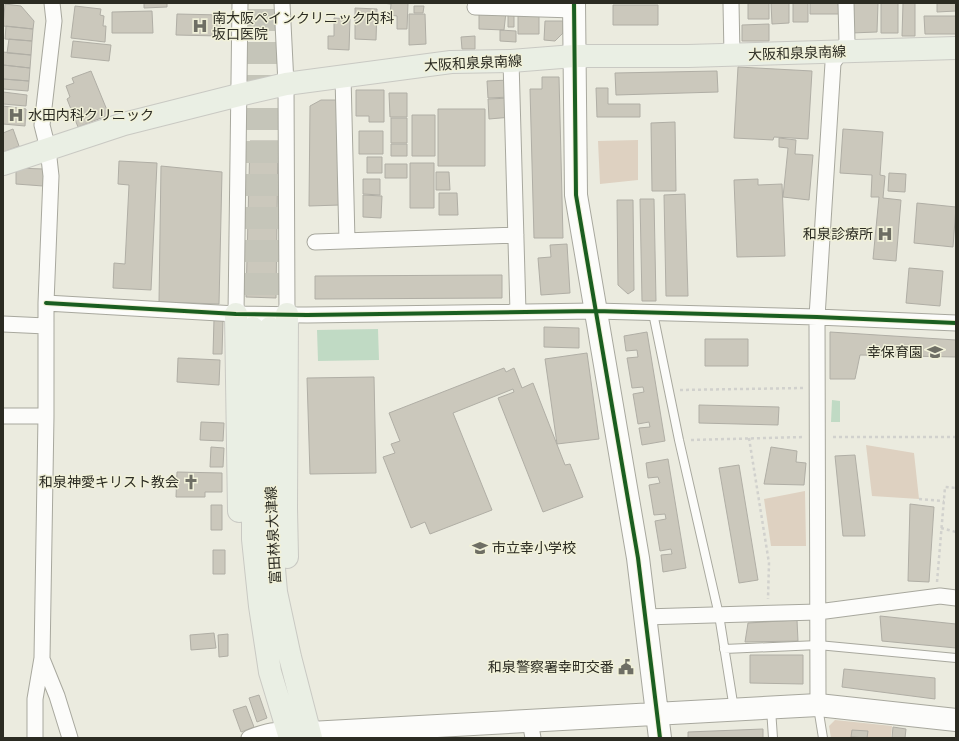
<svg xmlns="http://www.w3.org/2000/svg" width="959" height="741" viewBox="0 0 959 741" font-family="'Source Sans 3','Noto Sans JP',sans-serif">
  <rect width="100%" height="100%" fill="#ebebdf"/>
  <!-- green -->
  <path fill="#ded1c1" d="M638,140v40l-38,4 -2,-43z
    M866,445l48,8 5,46 -47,-3z
    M805,491l1,55h-35l-7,-47z
    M835,720l57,6 -1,12h-60l-2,-12z"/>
  <!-- water -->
  <path fill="#c0dac4" d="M378,329l1,31 -61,1 -1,-31z
    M832,400l8,1v21h-9z"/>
  <!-- building -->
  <path fill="#cbc8bc" stroke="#b0aea5" d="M144,3h23v4l-23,1z
    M382,3h26l-1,26h-10v-13l-7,-1 1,-11z
    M748,3h21v16h-21z
    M771,3h18v20l-17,1z
    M793,3h15v19h-15z
    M810,3h28l1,11h-29z
    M852,3h26l-1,29 -26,1z
    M881,3h17v30h-17z
    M903,3h12v33h-13z
    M937,3h19v8l-19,1z
    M5,4l16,2 13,15 -1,8 -30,-3z
    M613,5h45v20h-45z
    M75,6l26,3 -1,6 4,1 -1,10h3l-1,16 -34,-4z
    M414,6h10l-1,7h-9z
    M355,8l22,1 -1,31 -21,-1z
    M152,11l1,22h-41v-21z
    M479,12h27l-2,18 -25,-1z
    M518,12h21v22h-21z
    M508,13h6v14h-6z
    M177,14l44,1 -1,21 -44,-1z
    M409,14h16l1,30 -17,1z
    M924,16h32v18h-31z
    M334,18l16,1 -1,31 -21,-1v-13h6z
    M545,21h18v12l-8,8 -11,-1z
    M769,24v17h-27v-16z
    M6,26l27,3 -1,12 -27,-2z
    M500,30l16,1v11l-16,-1z
    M475,36v13h-13l-1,-12z
    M9,39l23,2 -1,14 -24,-2z
    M73,41l38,4 -2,16 -38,-4z
    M3,52l28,3 -1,13 -27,-3z
    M3,65l27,3 -1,13 -26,-2z
    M738,67l74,4 -4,68 -34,-2 -1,3 -39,-2z
    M91,71l18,44 -31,12 -11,-28 3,-2 -4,-11 8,-3 -2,-5z
    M717,71l1,21 -102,3 -1,-22z
    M542,77h17l4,161h-29l-4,-149h12z
    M3,79l26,2 -1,10 -25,-2z
    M510,80l1,17 -23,1 -1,-17z
    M596,88h12v16h32v13h-43z
    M356,90h28v32h-15v-6h-13z
    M3,92l24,3 -1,11 -23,-2z
    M389,93h18v24h-17z
    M511,98l1,19 -23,2 -1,-20z
    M321,100h18l1,105 -31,1 1,-100z
    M3,106l23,3 -1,17 -22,-2z
    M438,109h47v57h-47z
    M412,115h23v41h-23z
    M391,118h16v25h-16z
    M675,122l1,69h-24l-1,-68z
    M13,129l6,17 -16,6v-19z
    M843,129l40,3 -3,43 5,1 -2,22 18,2 -5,61 -23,-2 6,-62h-8l1,-22 -32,-2z
    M359,131h24v23h-24z
    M779,138l17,2 -1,14 18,1 -4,45 -26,-3 5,-49 -9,-1z
    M250,141h28l-2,157 -30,-1z
    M391,144h16v12h-16z
    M367,157h15v16h-15z
    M119,161l38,2 -6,127 -38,-2 1,-25 11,1 4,-79 -11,-1z
    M410,163h24v45h-24z
    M385,164h22v14h-22z
    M161,166l61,6 -3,132 -60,-2z
    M16,168l28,1 -1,17 -27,-2z
    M436,172h13l1,18h-14z
    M889,173l17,1 -1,18 -17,-1z
    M363,179h17v16l-17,-1z
    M758,179v6l24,-1 3,72 -48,1 -3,-77z
    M439,193h18l1,22h-19z
    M685,194l3,102h-22l-2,-101z
    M363,195l19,1 -1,22 -18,-1z
    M640,199h14l2,102h-14z
    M617,200h16l1,90 -6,4 -10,-9z
    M917,203l39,4 -3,40 -39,-4z
    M567,244l3,49 -29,2 -3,-37 13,-1 -1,-12z
    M909,268l34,3 -3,35 -34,-3z
    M502,275v23l-187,1v-23z
    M214,319h9l-1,35h-9z
    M544,327l35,1v20l-35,-1z
    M647,332l18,109 -23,4 -3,-17 11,-1 -1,-5 -11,2 -5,-30 11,-2 -1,-5 -11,1 -5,-30 11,-1 -1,-7 -11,1 -2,-15z
    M830,332l126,8v17l-96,-2 -5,24h-25z
    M705,339h43v27h-43z
    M587,353l12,86 -42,5 -12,-85z
    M178,358l42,2 -1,25 -42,-3z
    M504,368l2,4 8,-4 8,20 11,-5 32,82 5,-1 13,33 -40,15 -45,-114 16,-6 -1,-3 -60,24 39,97 -62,24 -5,-12 -14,6 -28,-71 12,-4 -4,-9 9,-3 -11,-28z
    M374,377l2,96 -66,1 -3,-96z
    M699,405l80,2 -1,18 -79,-2z
    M201,422l23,1 -1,18 -23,-1z
    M211,447l13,1 -1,19h-13z
    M771,447l26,4 -1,11 10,1 -2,22 -40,-1z
    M855,455l10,81h-22l-8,-80z
    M668,459l18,109 -23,4 -2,-17 11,-1 -1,-5 -11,2 -5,-30 11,-2 -1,-5 -11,1 -5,-30 11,-2 -2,-6 -10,1 -2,-15z
    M739,465l19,115 -19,3 -20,-115z
    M177,472l45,1v19h-17v5h-29z
    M910,504l24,3 -5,75 -21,-1z
    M211,505h11v25h-11z
    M213,550h12v24h-12z
    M880,616l76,8v24l-74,-7z
    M797,620l1,21 -53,1 3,-19z
    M214,633l2,15 -25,2 -1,-15z
    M228,634v22l-9,1 -1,-22z
    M750,655h53v29l-53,-1z
    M844,669l91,9v21l-93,-12z
    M259,695l8,23 -10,4 -8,-24z
    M246,706l8,21 -13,5 -8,-22z
    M893,727l13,2 -1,9h-13z
    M763,729v9h-75v-6z
    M852,730l16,1 -1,7 -16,-1z"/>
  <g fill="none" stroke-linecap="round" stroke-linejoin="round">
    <!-- primary-tunnel -->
    <path stroke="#c5c5b9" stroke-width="22" stroke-dasharray="22 11" stroke-linecap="butt" d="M253,328v-325
      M270,328l1,-325"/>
    <defs>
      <path id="lane" d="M653,313l26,127 40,175 15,94
        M724,649l94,-4 138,13
        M818,707l5,31
        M771,709l2,29"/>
      <path id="street" d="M282,3l4,81 1,230
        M731,3l1,52
        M475,7l99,3
        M511,61l7,251
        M343,76l4,165
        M315,242l201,-7
        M46,303l190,11 71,1 288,-4 222,6 139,6
        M236,314l4,-311
        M3,324l43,2
        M3,416h43
        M644,617l174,-5 122,-16 16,2
        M42,659l15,37 13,42
        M818,705l-1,-388 16,-254 14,-21 -1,-39
        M530,721l3,17
        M35,738v-39l7,-41 4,-242v-113l5,-127 -3,-27 -6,-24 12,-104 -2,-18
        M249,738c14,-6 22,-8 38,-8"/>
      <path id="secondary" d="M574,3l2,192 62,363 22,180
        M291,730l19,3 508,-28 138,15"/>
      <path id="primary" d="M3,164l121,-40 115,-29 47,-11 165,-22 60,-1 63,-5h114l268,-8
        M236,314l3,197
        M287,314l-1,194 1,49
        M253,328v211l7,67 10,66 20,66
        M270,328v194l6,70 14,65 21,81"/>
    </defs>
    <!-- lane casing -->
    <use href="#lane" stroke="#a8a89e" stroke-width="10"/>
    <!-- street casing -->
    <use href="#street" stroke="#a8a89e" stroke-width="17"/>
    <!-- secondary casing -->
    <use href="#secondary" stroke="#a8a89e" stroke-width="24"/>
    <!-- primary casing -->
    <use href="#primary" stroke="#c9c9c3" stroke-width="24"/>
    <!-- path -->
    <path stroke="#d1d1cd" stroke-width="2.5" stroke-dasharray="3 3" stroke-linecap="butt" d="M680,390l123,-2
      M833,437h123
      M749,438l20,125 -1,36
      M691,440l113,-3
      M919,499l25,2
      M941,528l15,4
      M937,582l8,-95 11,1"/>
    <!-- lane -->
    <use href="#lane" stroke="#fcfcfa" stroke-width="8"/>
    <!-- street -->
    <use href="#street" stroke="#fcfcfa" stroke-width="15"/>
    <!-- secondary -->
    <use href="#secondary" stroke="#fcfcfa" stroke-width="22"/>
    <!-- primary -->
    <use href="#primary" stroke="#eaefe4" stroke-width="22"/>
    <defs>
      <path id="cycleway" d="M574,3l2,192 62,363 22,180
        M46,303l190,11 71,1 288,-4 222,6 139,6"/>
    </defs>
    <!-- cycleway casing -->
    <use href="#cycleway" stroke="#f1f1d9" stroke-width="6"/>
    <!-- cycleway -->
    <use href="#cycleway" stroke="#1b5e20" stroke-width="4"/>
  </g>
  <!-- icons -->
  <defs>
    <symbol id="hospital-bare" viewBox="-9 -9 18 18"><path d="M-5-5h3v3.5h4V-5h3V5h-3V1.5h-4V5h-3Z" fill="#6e6e64" stroke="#f1f1d9" stroke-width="2.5" paint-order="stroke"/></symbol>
    <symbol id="school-bare" viewBox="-9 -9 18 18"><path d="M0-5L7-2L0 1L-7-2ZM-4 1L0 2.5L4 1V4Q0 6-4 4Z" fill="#6e6e64" stroke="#f1f1d9" stroke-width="2.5" paint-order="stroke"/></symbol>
    <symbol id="church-bare" viewBox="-9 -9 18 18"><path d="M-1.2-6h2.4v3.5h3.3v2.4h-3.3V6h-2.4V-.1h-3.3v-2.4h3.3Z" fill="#6e6e64" stroke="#f1f1d9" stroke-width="2.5" paint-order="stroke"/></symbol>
    <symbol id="civic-bare" viewBox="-9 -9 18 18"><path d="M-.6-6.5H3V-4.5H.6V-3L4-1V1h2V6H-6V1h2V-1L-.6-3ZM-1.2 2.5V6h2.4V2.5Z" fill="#6e6e64" stroke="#f1f1d9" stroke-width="2.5" paint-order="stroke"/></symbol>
  </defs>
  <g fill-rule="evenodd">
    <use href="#hospital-bare" x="189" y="15" width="22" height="22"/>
    <use href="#hospital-bare" x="5" y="104" width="22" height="22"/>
    <use href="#hospital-bare" x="874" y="223" width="22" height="22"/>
    <use href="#school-bare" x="924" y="341" width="22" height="22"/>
    <use href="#church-bare" x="180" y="471" width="22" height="22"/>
    <use href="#school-bare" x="469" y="537" width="22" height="22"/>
    <use href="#civic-bare" x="615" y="656" width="22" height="22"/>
  </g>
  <g text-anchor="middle" stroke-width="3" stroke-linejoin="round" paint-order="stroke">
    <!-- poi labels -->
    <g font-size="14" fill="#2b2b22" stroke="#f1f1d9" text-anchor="end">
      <text x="212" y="23" text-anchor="start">南大阪ペインクリニック内科<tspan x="212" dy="16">坂口医院</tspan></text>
      <text x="28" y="120" text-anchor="start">水田内科クリニック</text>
      <text x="873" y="239">和泉診療所</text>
      <text x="923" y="357">幸保育園</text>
      <text x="179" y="487">和泉神愛キリスト教会</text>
      <text x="492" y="553" text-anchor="start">市立幸小学校</text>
      <text x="614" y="672">和泉警察署幸町交番</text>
    </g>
    <!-- street labels -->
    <g font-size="14" fill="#2b2b22" stroke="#f1f1d9">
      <text transform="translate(797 53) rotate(-2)" y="5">大阪和泉泉南線</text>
      <text transform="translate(473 63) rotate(-3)" y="5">大阪和泉泉南線</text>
      <text transform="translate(273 535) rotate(-93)" y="5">富田林泉大津線</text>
    </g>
  </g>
  <!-- border -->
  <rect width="959" height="741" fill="none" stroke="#2b2b22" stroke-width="8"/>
</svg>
